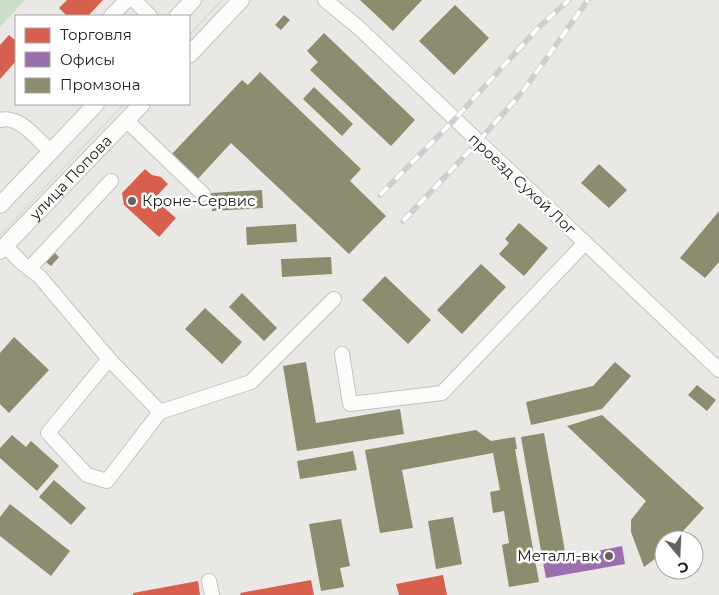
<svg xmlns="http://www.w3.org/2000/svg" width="719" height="595" viewBox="0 0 719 595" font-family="Montserrat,sans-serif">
  <rect width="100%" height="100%" fill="#e9e8e4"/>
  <!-- green -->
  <path fill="#cbdfc8" d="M0,0h25l-25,27z"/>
  <!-- shops -->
  <path fill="#d6604d" d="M67,0h36l-15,16h-21l-8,-8z
    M9,35l7,6v20l-16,18v-34z
    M145,169l7,6 9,2 7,7 -14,15 22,19 -17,19 -35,-32 -2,-12z
    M443,575l4,20h-48l-3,-11z
    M311,580l3,15h-73l-1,-2z
    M198,581l2,14h-67v-2z"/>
  <!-- offices -->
  <path fill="#9970ab" d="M622,546l3,18 -79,14 -3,-16z"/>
  <!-- industry -->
  <path fill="#8c8c6e" d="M360,0h62l-29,31z
    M455,5l34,33 -35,37 -35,-34z
    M284,15l6,5 -9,10 -6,-5z
    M324,33l91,87 -24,26 -81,-76 8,-8 -11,-11z
    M260,72l101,97 -11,12 36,35 -37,38 -118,-111 -36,39 -26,-25 73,-77 6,5z
    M314,87l39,37 -11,12 -39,-37z
    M599,164l28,26 -18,18 -28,-25z
    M262,190l1,18 -51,3 -1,-18z
    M719,211v51l-14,16 -25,-20z
    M519,223l29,25 -24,28 -25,-22 10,-11 -4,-4z
    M296,224l1,18 -50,3 -1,-18z
    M55,253l4,4 -8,9 -5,-4z
    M331,257l1,17 -50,3 -1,-18z
    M481,264l25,23 -44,47 -25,-24z
    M385,276l46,44 -23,24 -46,-44z
    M242,293l35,35 -13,13 -35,-34z
    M205,308l37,34 -20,22 -37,-35z
    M14,337l35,33 -40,43 -9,-9v-51z
    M306,362l10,61 84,-14 4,25 -107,17 -14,-85z
    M615,362l16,14 -29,33 -71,16 -5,-23 67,-16z
    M697,385l19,15 -9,11 -19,-16z
    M602,415l102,93 -29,32h-11v11l-5,5 -15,11 -13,-35v-12l15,-19 -79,-75z
    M476,430l15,11 24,-4 2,12h-2l24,133 -30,5 -7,-42 7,-2 -5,-32 -11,2 -3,-21 10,-2 -7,-37 -91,17 11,58 -33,5 -15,-83z
    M544,433l22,124 -23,5 -22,-125z
    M12,435l14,12 5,-6 28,25 -22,25 -37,-33v-10z
    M353,451l4,19 -57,9 -3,-18z
    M54,480l32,28 -15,17 -32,-28z
    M10,504l60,47 -19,25 -51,-40v-19z
    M453,517l9,47 -26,5 -8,-48z
    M341,519l9,47 -10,2 4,19 -23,4 -12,-67z"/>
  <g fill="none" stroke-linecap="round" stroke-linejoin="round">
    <defs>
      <path id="minor" d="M134,0l16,16
        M325,0l33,27 361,343
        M111,16l16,-16
        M0,120c20,-5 38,20 51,32
        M126,120l77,74
        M5,246l17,17 18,14 69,82 51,53 91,-30 83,-83
        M29,269l82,-88
        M342,354l8,50 92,-11 143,-150
        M109,359l-61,74 39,42 20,6 53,-69
        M209,581l3,14"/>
      <g id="major">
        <path d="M178,16l15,-16"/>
        <path d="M189,55l52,-55"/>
        <path d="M0,205l96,-101"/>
        <path id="s1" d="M0,251l142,-147"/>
      </g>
    </defs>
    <!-- minor casing -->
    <use href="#minor" stroke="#c4c3c0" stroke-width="16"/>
    <!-- major casing -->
    <use href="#major" stroke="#c4c3c0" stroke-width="18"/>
    <!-- minor -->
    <use href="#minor" stroke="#fcfcfb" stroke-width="14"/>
    <!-- major -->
    <use href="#major" stroke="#fcfcfb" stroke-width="16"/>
    <!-- tram -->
    <path stroke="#cfcece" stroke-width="1" d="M189,35l33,-35
      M0,235l124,-131"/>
    <defs>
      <path id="rail" d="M380,195l74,-75 85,-93 30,-27
        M403,221l75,-79 45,-51 65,-91"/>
    </defs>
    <!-- rail casing -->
    <use href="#rail" stroke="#cfcece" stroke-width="5.5"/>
    <!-- rail -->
    <use href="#rail" stroke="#fff" stroke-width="4" stroke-dasharray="11" stroke-linecap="butt"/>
  </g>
  <!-- markers -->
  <g fill="#646361" stroke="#fff" stroke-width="2">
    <circle cx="132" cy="201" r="5"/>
    <circle cx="609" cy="556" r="5"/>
  </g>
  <g text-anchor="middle" stroke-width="5" stroke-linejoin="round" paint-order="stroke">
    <!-- street labels -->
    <g font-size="15" fill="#1d1c1a" stroke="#fff">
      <text dy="5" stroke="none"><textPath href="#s1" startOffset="102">улица Попова</textPath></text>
      <text transform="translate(522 184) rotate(43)" y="5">проезд Сухой Лог</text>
    </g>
    <!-- poi labels -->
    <g font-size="15" fill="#1d1c1a" stroke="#fff" text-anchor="start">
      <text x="142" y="206">Кроне-Сервис</text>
      <text x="599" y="561" text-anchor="end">Металл-вк</text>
    </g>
  </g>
  <!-- legend -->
  <rect x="15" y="15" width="175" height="90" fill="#ffffff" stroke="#a5a4a3"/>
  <rect x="25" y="28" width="25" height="15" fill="#d6604d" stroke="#a5a4a3"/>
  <text x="60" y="40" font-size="15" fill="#1d1c1a">Торговля</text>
  <rect x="25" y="52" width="25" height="15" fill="#9970ab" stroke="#a5a4a3"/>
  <text x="60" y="65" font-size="15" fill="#1d1c1a">Офисы</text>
  <rect x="25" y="78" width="25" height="15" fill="#8c8c6e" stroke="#a5a4a3"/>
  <text x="60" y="90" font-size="15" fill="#1d1c1a">Промзона</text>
  <!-- north arrow -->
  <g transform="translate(679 555) rotate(161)"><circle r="24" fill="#ffffff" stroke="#a5a4a3"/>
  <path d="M0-4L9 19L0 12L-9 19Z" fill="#646361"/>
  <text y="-8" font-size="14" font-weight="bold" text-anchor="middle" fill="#1d1c1a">С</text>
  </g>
</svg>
